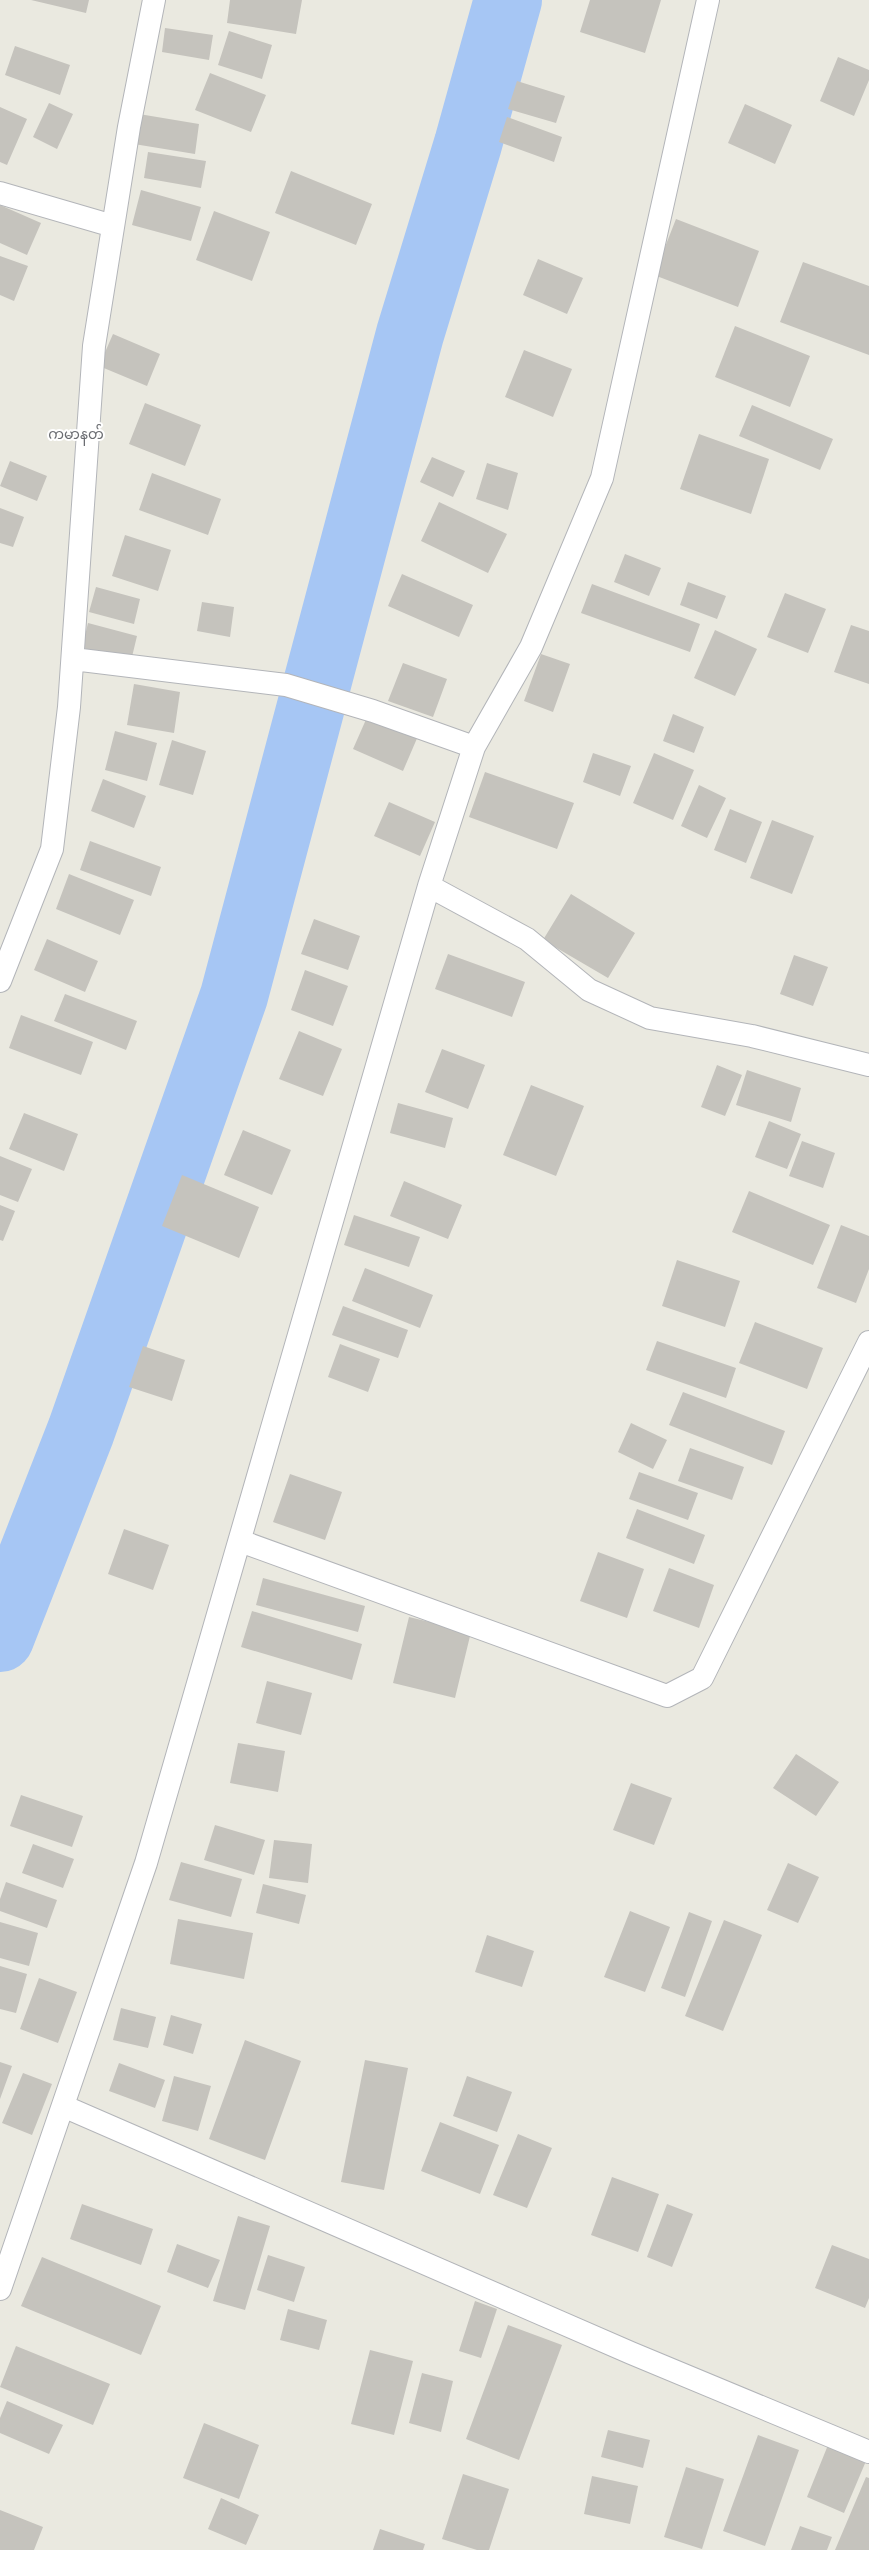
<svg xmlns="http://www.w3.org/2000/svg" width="869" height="2550" viewBox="0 0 869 2550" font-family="Inter,'Noto Sans Myanmar',sans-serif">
  <rect width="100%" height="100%" fill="#eae9e0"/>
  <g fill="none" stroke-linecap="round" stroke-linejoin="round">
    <!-- river -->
    <path stroke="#a6c6f4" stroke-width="68" d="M0,1638l81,-207 153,-435 176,-662 58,-190 40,-144"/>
  </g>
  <!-- building -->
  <path fill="#c5c3bd" d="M31,0h58l-3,13z
    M230,0h72l-6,34 -69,-11z
    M590,0h71l-16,53 -65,-21z
    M165,28l48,7 -4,25 -47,-8z
    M229,31l43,14 -10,34 -44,-14z
    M15,46l55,19 -10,30 -55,-20z
    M838,57l31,13v10l-15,36 -34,-15z
    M210,73l56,22 -15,37 -56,-22z
    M517,81l48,15 -9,27 -48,-14z
    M49,103l24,11 -16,35 -24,-12z
    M745,104l47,21 -17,39 -47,-21z
    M0,107l27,12 -20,46 -7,-3z
    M139,114l60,10 -4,30 -61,-10z
    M507,117l55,20 -8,25 -55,-20z
    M148,152l58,9 -5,27 -57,-10z
    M291,171l81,33 -16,41 -81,-32z
    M141,190l60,17 -10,34 -59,-16z
    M0,205l41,18 -14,32 -27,-12z
    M214,211l56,21 -18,49 -56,-21z
    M676,219l83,32 -21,56 -84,-32z
    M0,256l28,10 -14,35 -14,-6z
    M538,259l45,19 -16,36 -44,-19z
    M803,262l66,24v69l-89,-33z
    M735,326l75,30 -20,51 -75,-30z
    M113,334l47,20 -13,32 -48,-20z
    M524,350l48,19 -19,48 -48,-20z
    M145,403l56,22 -16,41 -56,-22z
    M752,405l81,34 -13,31 -81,-34z
    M699,434l70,25 -18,55 -71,-25z
    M432,457l33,14 -12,26 -33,-15z
    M10,461l37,15 -10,25 -37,-15z
    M487,463l31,10 -10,37 -32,-11z
    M152,473l69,26 -13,36 -69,-25z
    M439,502l68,32 -19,39 -67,-32z
    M0,508l24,9 -11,30 -13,-4z
    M125,535l46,15 -13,41 -46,-15z
    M625,554l36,14 -12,28 -35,-14z
    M402,574l71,31 -14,32 -71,-31z
    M688,582l38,14 -9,23 -37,-14z
    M592,584l108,40 -10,28 -109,-39z
    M96,587l44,12 -6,25 -45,-12z
    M785,593l41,16 -18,44 -41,-16z
    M202,602l32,5 -4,30 -33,-6z
    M88,623l49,13 -6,25 -49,-13z
    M851,625l18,6v53l-35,-12z
    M715,630l42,19 -22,47 -41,-18z
    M541,654l29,10 -17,48 -29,-11z
    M403,663l44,16 -14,38 -45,-16z
    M134,684l46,8 -6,41 -47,-8z
    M673,714l31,13 -10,26 -31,-12z
    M368,715l50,21 -15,35 -50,-22z
    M115,731l42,12 -10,38 -42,-11z
    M172,740l34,11 -13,44 -34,-10z
    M593,753l38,13 -11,30 -37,-14z
    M654,753l40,17 -21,50 -40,-17z
    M485,772l89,31 -17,46 -88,-32z
    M103,779l43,17 -12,32 -43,-17z
    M699,785l27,13 -19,40 -26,-12z
    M389,802l46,20 -15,34 -46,-20z
    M730,809l32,13 -16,41 -32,-13z
    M772,820l42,16 -22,58 -42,-16z
    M90,841l71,26 -10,29 -71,-26z
    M69,874l65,26 -14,35 -64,-26z
    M571,894l64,39 -27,45 -65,-38z
    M314,919l46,17 -12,34 -47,-16z
    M47,939l51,22 -13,31 -51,-22z
    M448,954l77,28 -13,35 -77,-28z
    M794,955l34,12 -15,39 -33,-12z
    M305,970l43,16 -15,40 -42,-16z
    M65,994l72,27 -11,29 -72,-29z
    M21,1015l72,27 -12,33 -72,-27z
    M299,1031l43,18 -19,47 -44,-17z
    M442,1049l43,16 -17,44 -43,-17z
    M717,1065l25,10 -17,41 -24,-9z
    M747,1070l54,18 -10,34 -55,-17z
    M531,1085l53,21 -28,70 -53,-21z
    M398,1103l55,15 -8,30 -55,-15z
    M24,1113l54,21 -14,37 -55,-22z
    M769,1121l32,13 -14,35 -32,-12z
    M243,1130l48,20 -19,45 -48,-20z
    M802,1141l33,12 -12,35 -34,-12z
    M0,1156l32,13 -14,33 -18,-7z
    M182,1175l77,32 -20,51 -77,-32z
    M404,1181l58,24 -14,34 -58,-23z
    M749,1191l81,34 -17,40 -81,-33z
    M0,1205l15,6 -12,30 -3,-1z
    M354,1215l66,22 -11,30 -65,-22z
    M841,1225l28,11v33l-13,34 -39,-15z
    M677,1260l63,21 -15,46 -63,-21z
    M365,1268l68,27 -13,33 -68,-27z
    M343,1306l65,24 -10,28 -66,-23z
    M755,1322l68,26 -16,41 -68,-26z
    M657,1341l79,27 -10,30 -80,-28z
    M340,1344l40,15 -12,33 -40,-15z
    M143,1346l42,14 -13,41 -43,-14z
    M683,1392l102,39 -13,34 -103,-40z
    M631,1423l36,17 -14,29 -35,-17z
    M690,1448l54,19 -12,33 -54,-19z
    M639,1472l59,21 -10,27 -59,-21z
    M290,1474l52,18 -17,48 -52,-18z
    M637,1509l68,26 -11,29 -68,-26z
    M124,1529l45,16 -16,45 -45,-16z
    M598,1552l46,17 -17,49 -47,-17z
    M669,1568l45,17 -15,43 -46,-17z
    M263,1578l102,28 -7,26 -102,-27z
    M252,1611l110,33 -10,36 -111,-33z
    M409,1617l62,15 -16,66 -62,-15z
    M267,1681l45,12 -11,42 -45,-12z
    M238,1743l47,8 -7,41 -48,-9z
    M796,1754l43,28 -23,34 -43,-28z
    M631,1783l41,15 -18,47 -41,-15z
    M21,1795l62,21 -11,31 -62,-21z
    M215,1825l50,15 -11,35 -50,-15z
    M274,1840l38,4 -4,39 -39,-5z
    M33,1844l41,15 -11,29 -41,-15z
    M181,1862l61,17 -11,38 -62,-17z
    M788,1863l31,14 -21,46 -31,-13z
    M6,1882l51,18 -10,28 -47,-17v-12z
    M263,1884l43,11 -7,29 -43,-11z
    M630,1911l40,16 -25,65 -41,-15z
    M689,1912l23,9 -27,76 -24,-9z
    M178,1919l75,14 -9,46 -74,-15z
    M724,1920l38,15 -39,96 -38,-15z
    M0,1922l38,11 -9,33 -29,-8z
    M487,1935l47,16 -12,36 -47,-15z
    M0,1966l27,8 -11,39 -16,-4z
    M39,1978l38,14 -19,51 -38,-14z
    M121,2008l35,9 -8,31 -35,-8z
    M171,2015l31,9 -9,30 -30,-9z
    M245,2040l56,21 -36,99 -56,-21z
    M365,2060l43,8 -24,122 -43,-8z
    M0,2062l12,4 -12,33z
    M119,2063l46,17 -10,28 -46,-17z
    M23,2073l29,11 -20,51 -30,-12z
    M174,2076l37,10 -13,45 -36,-10z
    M467,2076l45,16 -15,40 -44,-16z
    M440,2122l59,23 -19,49 -59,-23z
    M518,2134l34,14 -25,60 -34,-13z
    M612,2177l47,17 -21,58 -47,-17z
    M82,2204l71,25 -12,36 -71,-26z
    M667,2204l26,10 -21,53 -25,-10z
    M238,2216l32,10 -25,84 -32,-9z
    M177,2244l43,16 -12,28 -41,-16z
    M832,2245l37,14v39l-4,10 -50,-20z
    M268,2255l37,12 -11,35 -37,-12z
    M42,2257l119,49 -20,49 -120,-49z
    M475,2301l22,8 -16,49 -22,-7z
    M288,2309l39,11 -8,30 -39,-10z
    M508,2325l54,20 -43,115 -53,-21z
    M16,2346l94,38 -17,41 -93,-38z
    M370,2350l43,11 -19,74 -43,-11z
    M422,2373l31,8 -12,51 -32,-9z
    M7,2401l56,24 -14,29 -49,-21v-15z
    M204,2423l55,22 -20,54 -56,-21z
    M608,2430l42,10 -7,28 -42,-11z
    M758,2435l41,15 -34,96 -42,-15z
    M828,2445l38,16 -22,52 -37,-16z
    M686,2467l38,12 -22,70 -38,-12z
    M463,2474l46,15 -20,61h-12l-35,-11z
    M592,2476l46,10 -8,38 -46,-10z
    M866,2477l3,1v72h-34z
    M221,2498l38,17 -13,30 -38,-16z
    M0,2510l43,17 -9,23h-34z
    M800,2526l32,11 -5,13h-36z
    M380,2529l45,15 -2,6h-50z"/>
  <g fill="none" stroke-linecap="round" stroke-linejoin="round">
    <defs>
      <path id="street" d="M0,193l113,33
        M73,659l213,26 87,26 101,36
        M429,886l98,53 62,51 61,28 102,18 117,29
        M0,981l52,-132 17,-142 25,-361 35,-219 25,-127
        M240,1541l427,155 35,-18 167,-336
        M63,2106l568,247 238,99
        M0,2289l146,-426 283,-977 45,-139 57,-100 71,-169 106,-478"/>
    </defs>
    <!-- street casing -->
    <use href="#street" stroke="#b3b5b9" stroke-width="24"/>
    <!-- street -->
    <use href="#street" stroke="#fff" stroke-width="22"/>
  </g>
  <g text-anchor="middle" stroke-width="4" stroke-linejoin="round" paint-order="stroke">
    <!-- quarter labels -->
    <g font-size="14" fill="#6a6c71" stroke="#fff">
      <text x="76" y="439">ကမာနတ်</text>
    </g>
  </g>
</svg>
